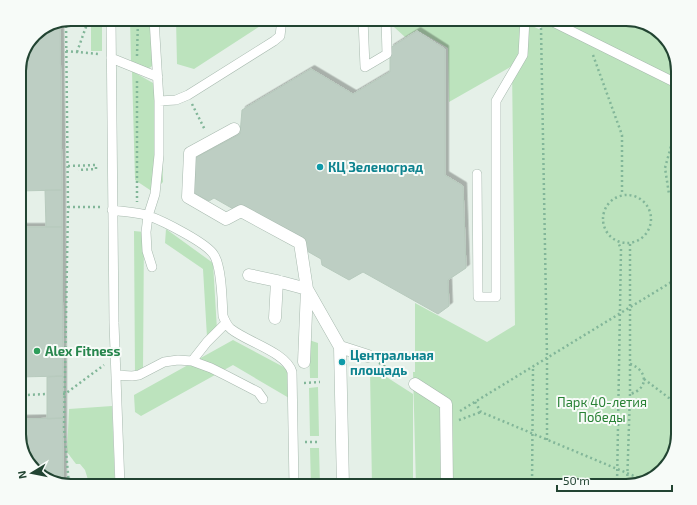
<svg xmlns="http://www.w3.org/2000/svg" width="697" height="505" viewBox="0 0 697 505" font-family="'Exo 2',sans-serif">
  <defs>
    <filter id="shadow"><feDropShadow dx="3.5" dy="-3.5" stdDeviation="0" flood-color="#0004"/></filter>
  </defs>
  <rect width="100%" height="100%" fill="#e5f0e8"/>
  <!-- green -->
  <path fill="#bce3bd" d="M91,19h11v32h-11z
    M130,19h26l3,42 -11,8 -17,-8z
    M176,19h95l-77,50 -17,-5z
    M394,19h123l24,11v-11l46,1 -1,-1h40l31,11 16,18 5,23v363l-11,31 -18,16 -23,5h-210l-3,-114h2v-69l72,39 28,-17 -3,-259 -63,36 -1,-54 -31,-18 -12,7 -11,-10z
    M132,71l28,16 3,95 -10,10 -18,-12z
    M166,229l47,34 4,67 -10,7 -4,-68 -38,-26z
    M134,231l10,1 -1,140 -8,4z
    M233,340l60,32 -4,26 -56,-33 -92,51 -6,-4 -1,-17z
    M309,340l9,3v35h-8z
    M374,369l39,25v92h-41l-2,-115z
    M318,387l1,49h-9l-1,-48z
    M112,406l3,80h-28l2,-3 -4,-13 -5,-6h-4l-9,-12 2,-43z
    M310,448h9l1,38h-9z"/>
  <!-- building -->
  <path fill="#bdcec3" stroke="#b7cabd" filter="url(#shadow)" d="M60,23l2,167 -43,1v-123l18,-36z
    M417,31l28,18v126l18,11 3,82 -18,12 1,26 -11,8 -75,-42 -14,8 -27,-15 -1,-6 -107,-61 -5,3 -15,-8 1,-35 45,-24 2,-24 69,-41 42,25 37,-22v-24z
    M45,190h17v37h-16z
    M19,227h43l1,149 -44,1z
    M63,376v42l-16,1v-42z
    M63,418v65l-23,-8 -21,-38v-18z"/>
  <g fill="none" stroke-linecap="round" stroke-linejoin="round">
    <defs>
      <path id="service" d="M111,19l3,304 6,163
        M363,19l2,48 22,-13 -1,-35
        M547,19l131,65
        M111,58l47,19
        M159,101l17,-1 12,-5 86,-54 6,-5 2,-17
        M477,174l1,123h18v-196l27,-46 2,-36
        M112,210c12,2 25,2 37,6 14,5 58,27 65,39 8,13 8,46 9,61 2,5 4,10 8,13 16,13 55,23 61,43l2,114
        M152,267l-5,-16 -1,-19 2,-16 7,-22 4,-39v-54l-5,-82
        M192,361l15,-19 19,-19
        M116,375l16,1 7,-1 25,-13 14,-2 14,1 19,7 16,8 31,16 5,7"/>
      <path id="pedestrian" d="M234,129l-44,24 -2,44 38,22 15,-8 59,32 7,46 -3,73
        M249,275l28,6 30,8 33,58 3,139
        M275,318l2,-37
        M340,347l28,9
        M415,384l31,20 1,82"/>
    </defs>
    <!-- service casing -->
    <use href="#service" stroke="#a7b9ae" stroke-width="10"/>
    <!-- pedestrian casing -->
    <use href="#pedestrian" stroke="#a7b9ae" stroke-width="13"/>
    <!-- path -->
    <path stroke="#82b699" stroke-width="2.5" stroke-dasharray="2 3" stroke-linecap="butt" d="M66,21l2,186 -4,221 5,57
      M293,24l6,-5
      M541,28l6,329v83
      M66,51l33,3
      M77,52l10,-28v-5
      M593,55l29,80v60
      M137,56l1,-37
      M137,81v121
      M192,104l13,26
      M678,134l-5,5 -8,29 4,26 9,2
      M68,166l28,-1v4l-18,1
      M603 219a24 24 0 1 1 48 0a24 24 0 1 1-48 0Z
      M68,207h34
      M379,363l25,14
      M630,364c18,6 19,25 0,30
      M644,379l25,19 9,12
      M304,383l16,-1
      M19,391l7,4 21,-1
      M63,394h2l39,-29
      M19,395h6
      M475,402l6,10 165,69
      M460,411l218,-133
      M459,420l22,-8
      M305,442h15
      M532,486l1,-119
      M617,486l4,-237 -3,-7
      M627,486l3,-92v-150"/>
    <!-- service -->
    <use href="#service" stroke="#fff" stroke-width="9"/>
    <!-- pedestrian -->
    <use href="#pedestrian" stroke="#fff" stroke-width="12"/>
  </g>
  <!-- markers -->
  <g fill="#0f9aa8" stroke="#f7fbf8" stroke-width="1.5">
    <circle cx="320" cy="167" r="4"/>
    <circle cx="342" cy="362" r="4"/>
  </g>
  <circle fill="#2e9e5b" stroke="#f7fbf8" stroke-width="1.5" cx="37" cy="351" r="4"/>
  <g text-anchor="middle" stroke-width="4" stroke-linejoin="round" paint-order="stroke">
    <!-- culture labels -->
    <g font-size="13" font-weight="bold" fill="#0d838f" stroke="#f7fbf8" text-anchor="start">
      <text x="328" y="172">КЦ Зеленоград</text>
      <text x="350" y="360">Центральная<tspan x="350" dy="15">площадь</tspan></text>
    </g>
    <!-- leisure labels -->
    <g font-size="13" font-weight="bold" fill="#27864d" stroke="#f7fbf8" text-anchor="start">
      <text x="45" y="356">Alex Fitness</text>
    </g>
    <!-- park labels -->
    <g font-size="13" fill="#278033" stroke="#f7fbf8">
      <text x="602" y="407">Парк 40-летия<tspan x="602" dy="15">Победы</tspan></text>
    </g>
  </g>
  <!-- crop -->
  <path d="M0 0H697V505H0ZM71 26H626A45 45 0 0 1 671 71V434A45 45 0 0 1 626 479H71A45 45 0 0 1 26 434V71A45 45 0 0 1 71 26Z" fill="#f7fbf8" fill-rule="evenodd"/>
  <path fill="none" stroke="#224432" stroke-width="2" d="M71 26H626A45 45 0 0 1 671 71V434A45 45 0 0 1 626 479H71A45 45 0 0 1 26 434V71A45 45 0 0 1 71 26Z"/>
  <!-- north arrow -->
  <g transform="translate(32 473) rotate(260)" stroke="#f7fbf8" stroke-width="3" paint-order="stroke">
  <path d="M0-3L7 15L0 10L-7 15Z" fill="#224432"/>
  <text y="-6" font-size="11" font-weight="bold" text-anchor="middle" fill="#224432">N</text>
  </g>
  <!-- scale -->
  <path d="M557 485v6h115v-6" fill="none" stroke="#224432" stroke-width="2"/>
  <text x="563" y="485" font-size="12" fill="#224432" stroke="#f7fbf8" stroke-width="3" paint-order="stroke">50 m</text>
</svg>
